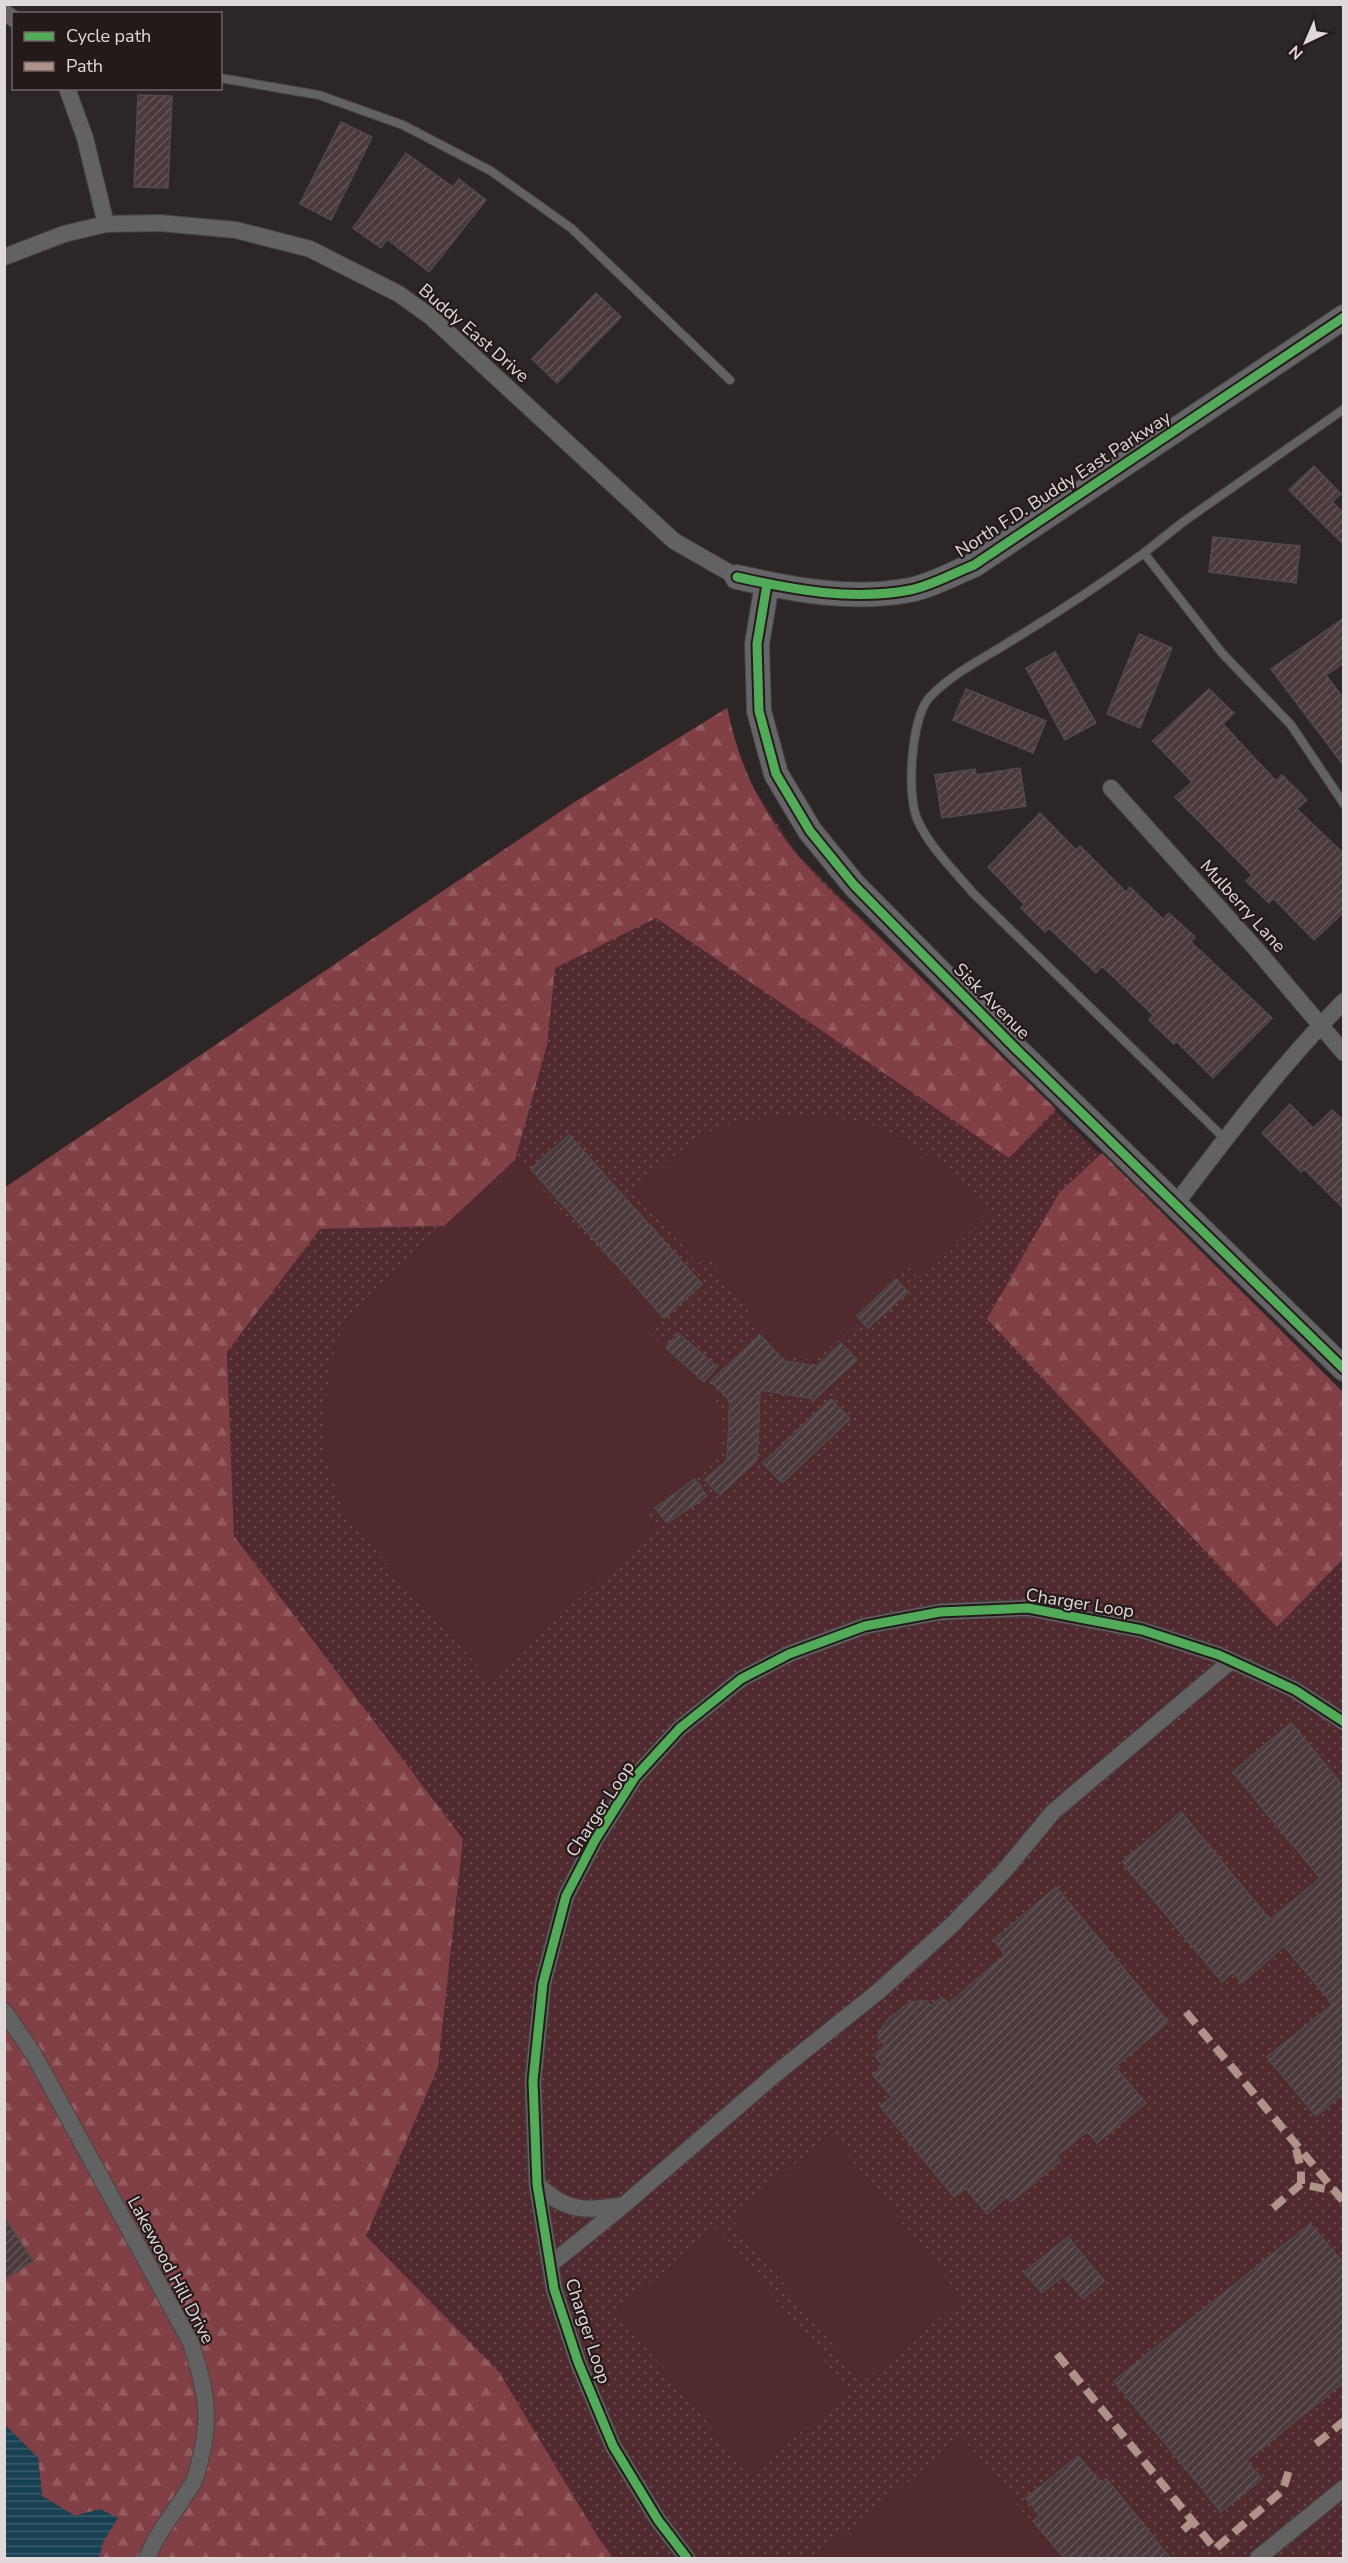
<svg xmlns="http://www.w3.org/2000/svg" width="1348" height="2563" viewBox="0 0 1348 2563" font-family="'Nunito Sans',sans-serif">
  <defs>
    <pattern id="grass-dots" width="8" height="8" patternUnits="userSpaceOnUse" patternTransform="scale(1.5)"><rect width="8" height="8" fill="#502a2e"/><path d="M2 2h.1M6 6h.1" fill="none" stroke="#69484c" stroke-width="1.8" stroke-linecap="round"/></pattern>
    <pattern id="forest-firs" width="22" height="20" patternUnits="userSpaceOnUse" patternTransform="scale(1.5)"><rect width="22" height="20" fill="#814046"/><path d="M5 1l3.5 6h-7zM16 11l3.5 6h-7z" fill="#935b60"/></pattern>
    <pattern id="water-rules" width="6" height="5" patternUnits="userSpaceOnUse" patternTransform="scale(1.5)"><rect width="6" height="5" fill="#184154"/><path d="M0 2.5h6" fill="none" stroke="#395c6c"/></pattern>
    <pattern id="building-hatch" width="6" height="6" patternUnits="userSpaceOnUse" patternTransform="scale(1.5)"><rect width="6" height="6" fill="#4a3a3c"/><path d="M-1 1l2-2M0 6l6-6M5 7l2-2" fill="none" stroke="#645658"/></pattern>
  </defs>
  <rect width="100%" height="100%" fill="#2c2626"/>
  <!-- grass -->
  <path fill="url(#grass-dots)" d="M727,708l9,41 16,37 47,70 544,539v1163h-730l-15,-21 -99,-165 -134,-136 73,-169 25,-228 -229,-303 -7,-184 93,-123 124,-3 103,-181 23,-240z"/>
  <!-- forest -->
  <path fill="url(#forest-firs)" d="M727,708c9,41 21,74 43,109 27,46 72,84 110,121 59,57 117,114 176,171l-47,49 -353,-240 -101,50 -8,77 -32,115 -71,66 -124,3 -93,123 7,184 229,303 -25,228 -72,169 133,136 99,165 15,21h-514l4,-16 -3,-33 -25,7 -33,-20 -4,-38 -33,-33 -1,-1237 566,-383z
    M1102,1153l241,239v167l-66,68 -290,-308 72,-126z"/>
  <!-- garden -->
  <path fill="#502a2e" d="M790,1115c24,3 59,2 82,10 49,18 84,51 118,88l-70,67 -12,-13 -51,49 3,4 -45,41 -27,-6 -41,-43 3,-3 -43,-52 -9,6 -63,-70c19,-18 48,-49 72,-60 26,-12 55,-15 83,-18z
    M515,1160l147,161 -11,14c17,16 36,30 52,46 24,26 28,65 2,91 -15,15 -42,30 -60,42l10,16 -166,149 -137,-155 -12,-23 -15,-45 1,-57 9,-54 20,-35z
    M831,2134l132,165 -100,83 -133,-165z
    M718,2228l132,164 -100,83 -134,-164z
    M963,2438l97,120h-246z"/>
  <!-- water -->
  <path fill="url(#water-rules)" d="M5,2425l33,33 4,38 33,20 25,-7 18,9 -15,24 -4,16h-94z"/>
  <!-- building -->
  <path fill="url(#building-hatch)" stroke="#504b4b" stroke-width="1.5" d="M138,95l34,1 -4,92 -34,-1z
    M341,122l31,15 -41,83 -31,-16z
    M406,153l47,34 6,-8 27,21 -57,72 -42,-33 -6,9 -28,-20z
    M596,293l25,24 -64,66 -25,-24z
    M1314,466l27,28 -9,8 12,11v32l-55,-55z
    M1213,537l87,9 -4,37 -87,-11z
    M1344,618v45l-18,12 18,24v67l-73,-97z
    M1139,634l33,14 -32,80 -33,-14z
    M1055,652l41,71 -31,17 -39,-72z
    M966,689l80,32 -13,32 -80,-33z
    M1209,689l25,24 -11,11 53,57 6,-6 25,25 -10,9 47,45v58l-30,28 -41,-42 -4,5 -23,-22 6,-6 -77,-78 17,-15 -39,-41z
    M1020,768l6,38 -84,12 -7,-43 40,-6 1,6z
    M1040,813l36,37 4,-4 46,46 4,-5 33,32 6,-6 26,24 -4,5 81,76 -59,60 -37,-37 -2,3 -25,-24 4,-5 -51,-49 -6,7 -47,-45 -4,4 -24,-24 3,-4 -36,-37z
    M1290,1104l23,24 19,-18 12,11v88l-40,-40 -3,3 -39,-39z
    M569,1135l133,149 -38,34 -133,-149z
    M896,1279l12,13 -40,36 -11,-12z
    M678,1333l39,34 -13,15 -38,-34z
    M760,1335l24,26 33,5 24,-23 16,17 -42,39 -55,-9 -3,70 -37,35 -15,-15 22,-20 3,-59 -19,-20z
    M831,1399l19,20 -68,64 -19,-20z
    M695,1479l12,17 -40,27 -12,-15z
    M1291,1723l53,64v306l-28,23 -49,-59 66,-53 -49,-58 -42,37 -9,-11 -11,10 -100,-120 59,-50 89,108 50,-42 -87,-106z
    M1056,1887l112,135 -53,45 31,36 -49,40 -10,-12 -30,25 3,5 -49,41 -4,-5 -20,17 -21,-26 -12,9 -74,-91 12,-9 -19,-22 10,-9 -9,-11 11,-9 -8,-10 11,-17 23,-17 16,-1 4,5 11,-9 6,7 57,-49 -11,-15z
    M4,2217l29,44 -29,18z
    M1310,2224l34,39v119l-98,79 16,18 -41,33 -107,-131z
    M1068,2237l36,44 -21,18 -20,-23 -21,17 -18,-21z
    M1078,2456l23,27 5,-5 65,81h-106l-32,-38 7,-6 -14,-17z"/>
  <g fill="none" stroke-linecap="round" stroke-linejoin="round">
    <defs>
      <path id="lane" d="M220,78l99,17 84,30 88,46 80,57 159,152
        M1144,553l39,-31 161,-113
        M1225,1139l-252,-246c-19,-23 -42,-44 -55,-72 -12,-24 -7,-103 11,-123 22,-24 55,-40 82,-57 46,-28 90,-57 133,-88l78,100 69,72 53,79"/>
      <path id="street" d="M4,12l10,7
        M67,88l18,50 21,86
        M4,257l60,-23 42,-10 54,-1 76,7 74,19 89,45 32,23 243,224 63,36
        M1111,788l145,161 88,104
        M1175,1205c53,-70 107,-141 169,-204
        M4,2011l30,44 157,288c13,41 21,71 10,113 -2,9 -4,19 -8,27 -15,25 -36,49 -46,75
        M537,2184c29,29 49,27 87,21
        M551,2264l74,-60 154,-133 100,-80 73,-66 53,-55 48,-58 178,-151
        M687,2558l-29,-38 -45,-74 -35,-84 -24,-73 -17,-105 -4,-103 10,-98 23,-87 29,-56 40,-63 45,-49 61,-49 48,-25 76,-28 75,-14 88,-4 114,22 77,25 22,10 54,25 49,32
        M1258,2558l86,-70"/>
      <path id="secondary" d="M737,577c57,13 115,24 173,13 21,-4 44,-17 64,-25l370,-248
        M767,584l-10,60 2,67 17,63 34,57 44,54 162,164 328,320"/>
    </defs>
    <!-- lane casing -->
    <use href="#lane" stroke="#484343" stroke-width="10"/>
    <!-- street casing -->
    <use href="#street" stroke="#484343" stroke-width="18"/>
    <!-- secondary casing -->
    <use href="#secondary" stroke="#484343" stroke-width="26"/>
    <!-- lane -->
    <use href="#lane" stroke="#626263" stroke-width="8"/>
    <!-- street -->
    <use href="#street" stroke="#626263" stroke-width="16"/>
    <!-- secondary -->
    <use href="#secondary" stroke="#656567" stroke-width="24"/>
    <!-- quiet -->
    <path stroke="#af9288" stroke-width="8" stroke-dasharray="15 8" stroke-linecap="butt" d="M1186,2012l158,190
      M1296,2149l5,20v15
      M1273,2208l28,-24 34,7
      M1057,2354l158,195 68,-59 7,-23
      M1316,2444l28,-23
      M1183,2530l10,-9"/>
    <defs>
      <path id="cycleway" d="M737,577c57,13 115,24 173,13 21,-4 44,-17 64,-25l370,-248
        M767,584l-10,60 2,67 17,63 34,57 44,54 162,164 328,320
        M687,2558l-29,-38 -45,-74 -35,-84 -24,-73 -17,-105 -4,-103 10,-98 23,-87 29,-56 40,-63 45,-49 61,-49 48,-25 76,-28 75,-14 88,-4 114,22 77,25 22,10 54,25 49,32"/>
    </defs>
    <!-- cycleway casing -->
    <use href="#cycleway" stroke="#251a1a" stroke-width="13"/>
    <!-- cycleway -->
    <use href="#cycleway" stroke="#51ab58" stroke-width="9"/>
  </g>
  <g text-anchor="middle" stroke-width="4.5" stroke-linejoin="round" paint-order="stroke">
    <!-- street labels -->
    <g font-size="18" fill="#e1d9d9" stroke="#251a1a">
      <text transform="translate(474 333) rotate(41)" y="6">Buddy East Drive</text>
      <text transform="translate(1063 484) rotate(-33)" y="6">North F.D. Buddy East Parkway</text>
      <text transform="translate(1243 906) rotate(48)" y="6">Mulberry Lane</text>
      <text transform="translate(992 1001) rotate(45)" y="6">Sisk Avenue</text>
      <text transform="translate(1080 1603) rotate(9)" y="6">Charger Loop</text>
      <text transform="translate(600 1809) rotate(-57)" y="6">Charger Loop</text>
      <text transform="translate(171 2270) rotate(62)" y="6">Lakewood Hill Drive</text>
      <text transform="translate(588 2331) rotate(72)" y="6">Charger Loop</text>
    </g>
  </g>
  <!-- border -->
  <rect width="1348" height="2563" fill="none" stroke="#e1d9d9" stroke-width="12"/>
  <!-- legend -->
  <rect x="12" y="12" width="210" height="78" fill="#251a1a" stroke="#706666" stroke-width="1.5"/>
  <rect x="24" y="32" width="30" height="9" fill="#51ab58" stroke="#706666" stroke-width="1.5"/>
  <text x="66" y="42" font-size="18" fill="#e1d9d9">Cycle path</text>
  <rect x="24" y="62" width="30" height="9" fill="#af9288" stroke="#706666" stroke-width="1.5"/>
  <text x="66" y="72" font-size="18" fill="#e1d9d9">Path</text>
  <!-- north arrow -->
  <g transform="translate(1306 42) rotate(224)" stroke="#251a1a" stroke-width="4.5" paint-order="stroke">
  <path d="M0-4.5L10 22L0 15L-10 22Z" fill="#e1d9d9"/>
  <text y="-9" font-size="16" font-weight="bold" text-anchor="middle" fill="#e1d9d9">N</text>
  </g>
</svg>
